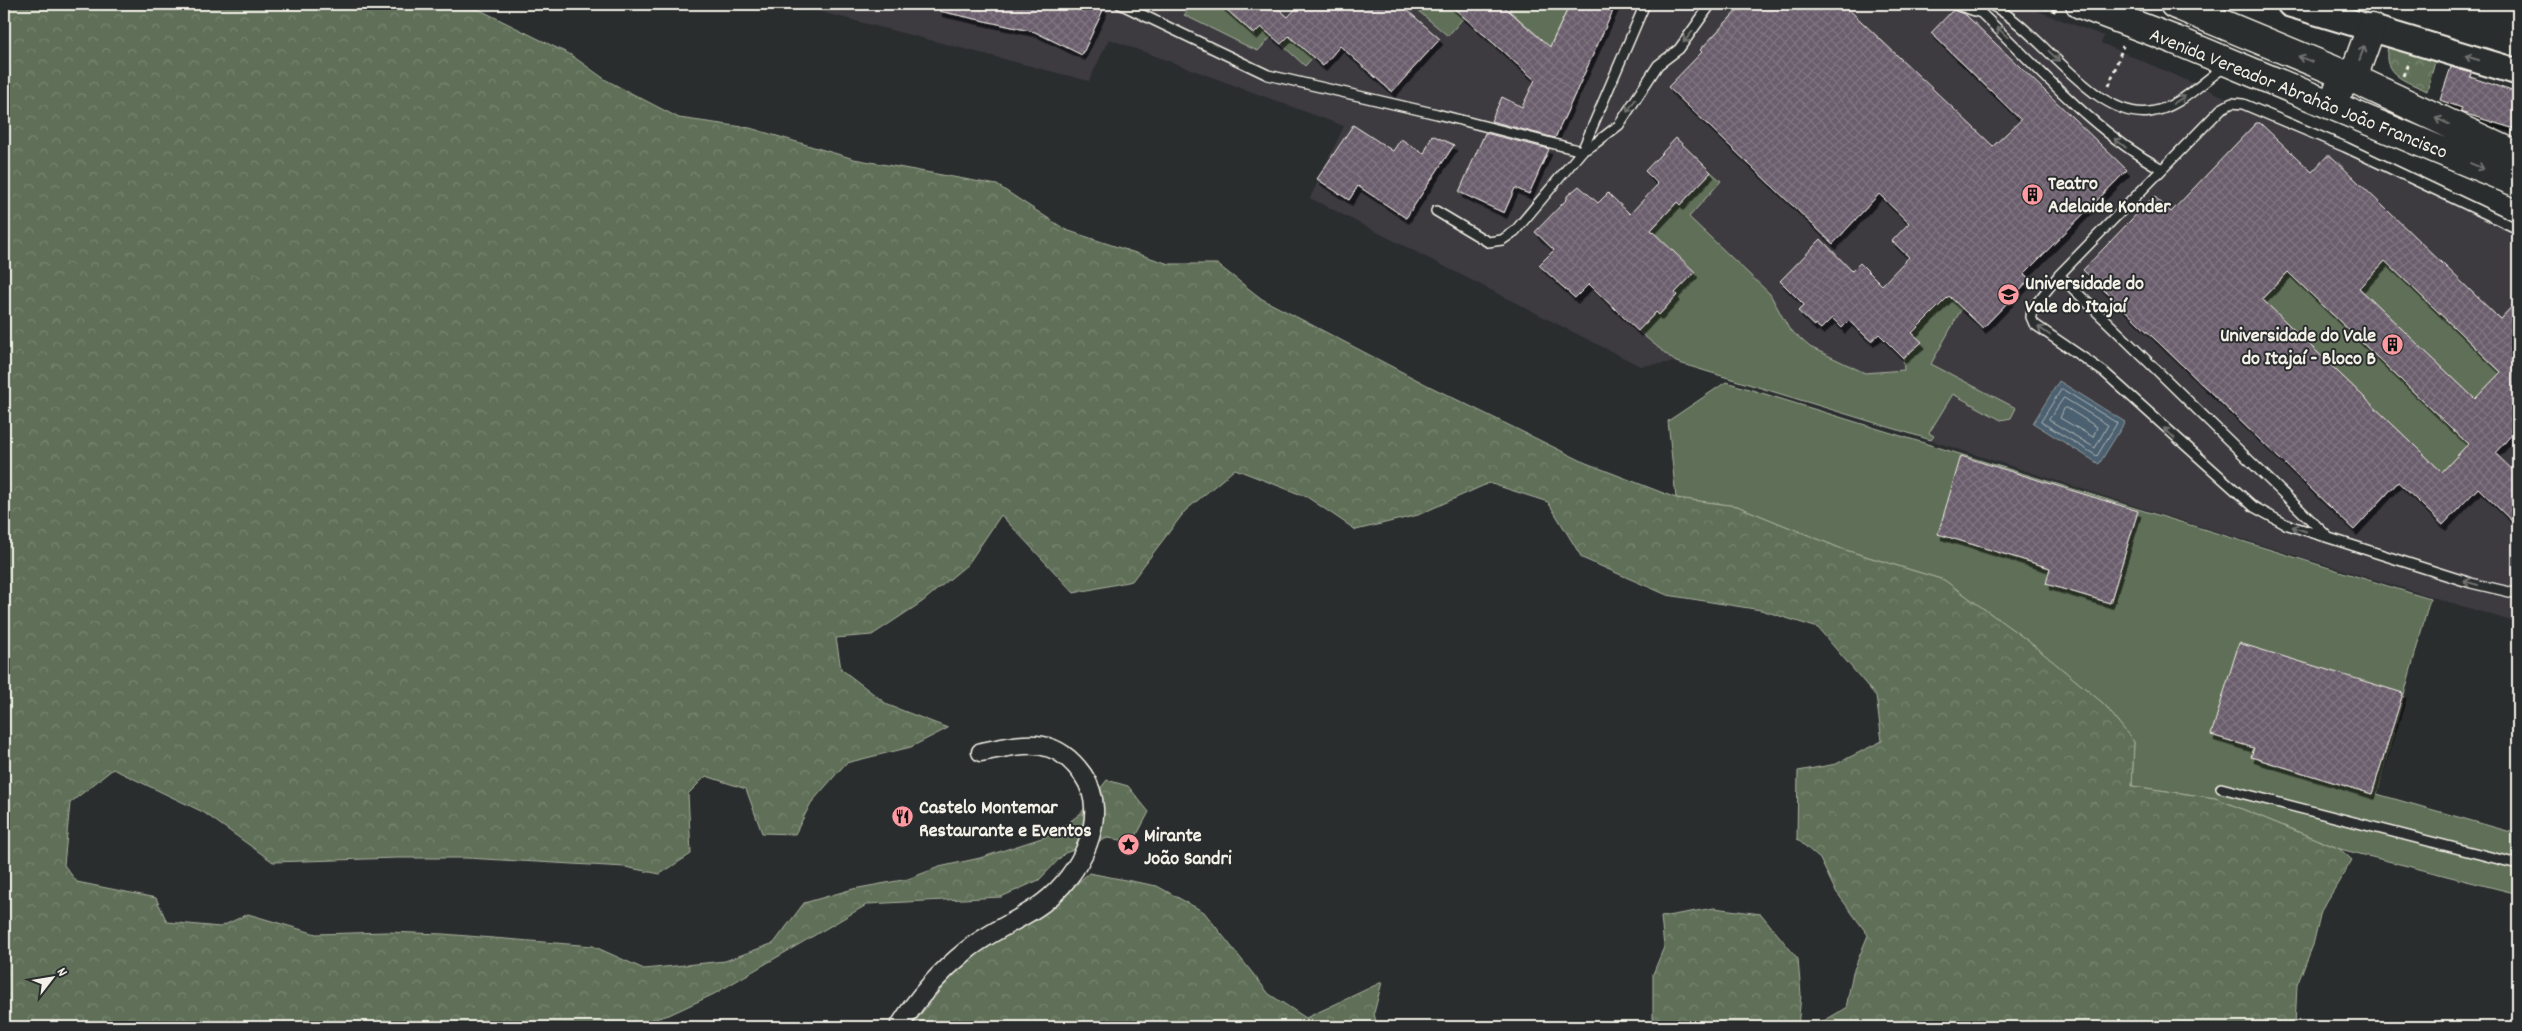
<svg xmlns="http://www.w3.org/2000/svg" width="2522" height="1031" viewBox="0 0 2522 1031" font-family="Dekko,sans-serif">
  <defs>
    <pattern id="forest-crowns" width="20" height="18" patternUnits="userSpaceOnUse" patternTransform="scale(1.25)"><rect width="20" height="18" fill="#607058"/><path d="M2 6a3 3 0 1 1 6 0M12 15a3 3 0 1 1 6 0" fill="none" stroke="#778570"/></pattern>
    <pattern id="building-cross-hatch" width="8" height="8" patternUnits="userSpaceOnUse" patternTransform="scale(1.25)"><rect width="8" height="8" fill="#6a5d6c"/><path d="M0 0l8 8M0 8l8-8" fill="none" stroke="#807581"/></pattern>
    <filter id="shadow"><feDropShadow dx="3" dy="5.5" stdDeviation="0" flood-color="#0009"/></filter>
  </defs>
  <rect width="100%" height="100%" fill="#2a2d2e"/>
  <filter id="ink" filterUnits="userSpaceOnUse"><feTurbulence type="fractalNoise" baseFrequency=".02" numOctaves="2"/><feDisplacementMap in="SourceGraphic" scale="10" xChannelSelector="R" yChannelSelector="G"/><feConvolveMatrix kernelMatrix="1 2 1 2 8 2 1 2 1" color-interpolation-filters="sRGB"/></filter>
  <g filter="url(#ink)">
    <!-- built -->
    <path fill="#3d3b41" d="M790,4h1229l85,32 -3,7 417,182v398l-352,-107 -314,-101 -176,-53 -36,4 -330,-168 34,-72 -235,-87 -20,42z"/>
    <!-- green -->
    <path fill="#607058" stroke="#aab0a0" d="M1193,4h27l34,30 14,-16 4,18 -14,15 -7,-3 -67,-33z
      M1410,4h39l15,13 -16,19z
      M1514,4h56l-23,48 -8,-15 -30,-27z
      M1289,36l24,21 -8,9 -24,-22z
      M1711,172l10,9 -32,36 81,77 19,35 21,18 55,26 39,-3 -1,-13 18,-15 -9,-9 24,-24 -17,-17 -10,-34 53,50 -31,56 85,44 -5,10 -10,2 -48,-26 -24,39 5,3 -3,4 -255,-78 -38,-31 18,-19 3,2 18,-19 -26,-65 26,-28 3,3z
      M2340,218l161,154 -26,27 -161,-154z
      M2288,272l180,172 -26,28 -203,-195 42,2z
      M1726,382l704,217 -53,195 141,40v60l-178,-45 -125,-51 -83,-12 2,-44 -30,-38 -77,-64 -83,-60 -102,-31 -105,-43 -61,-8 -8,-77z"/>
    <!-- forest -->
    <path fill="url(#forest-crowns)" stroke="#aab0a0" d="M4,4h434l42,6 91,45 35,25 73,38 71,10 104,31 143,26 69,45 103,34h48l45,35 167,87 157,77 90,35 61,8 105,43 102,31 83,60 77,64 30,38 -2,44 83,12 125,51 12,11 -31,51 -8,34 -16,40 -2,42h-482l33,-19 7,-36 15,-37 -33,-45 -15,-31 -23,-20 1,-68 38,-7 46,-23 -6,-45 -58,-68 -57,-18 -94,-15 -85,-37 -34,-56 -59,-19 -71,32 -62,15 -49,-33 -72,-28 -50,42 -53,70 -58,12 -73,-78 -33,49 -46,38 -50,33 -36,3 5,31 47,36 60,23 -37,19 -65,16 -35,40 -16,31 -33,-1 -16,-44 -40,-13 -18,18 3,60 -31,20 -35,-7 -159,-9h-69l-124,4 -70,-50 -90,-43 -43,34 -6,62 13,17 79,16 11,24 53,5 28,-13 68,20 71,-2 56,2 150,12 51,23 81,-8 49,-18 30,-40 49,-14 55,-10 31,-12 41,-9 74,-24 27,-21 26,-33 21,6 21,26 -16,30 -25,-4 -43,15 -26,27 -38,17 -133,7 -154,90 -45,21 -42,12h-623z
      M2388,47l17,3 30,12 -8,29c-21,-10 -46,-16 -39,-44z
      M1089,873l68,13 47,26 65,82 37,24 76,-36 -8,31 3,14h-464l4,-8 46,-57 75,-46z
      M1714,908l47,6 37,45 3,36 -3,32h-145v-53l11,-27 -3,-30z"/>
    <!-- water -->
    <path fill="#4c616f" stroke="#8f9b9f" d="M2059,381l66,41 -26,42 -66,-41z"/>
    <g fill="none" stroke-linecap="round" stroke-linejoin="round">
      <!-- shore -->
      <path stroke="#b1b7b8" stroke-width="1" d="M2062,389l55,34 -20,33 -56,-34z
        M2064,398l44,27 -13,23 -46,-28z
        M2067,408l30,19 -4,10 -33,-19 4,-9z"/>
    </g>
    <!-- building -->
    <path fill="url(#building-cross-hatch)" stroke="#f4f1e8" fill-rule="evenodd" filter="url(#shadow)" d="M940,4h155l9,4 -22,47 -47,-23 -96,-21z
      M1220,4h53l15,13 12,-13h100l40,35 -48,53 -52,-46 -17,20 -34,-30 -8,8 -20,-17 -7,7z
      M1449,4h52l49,43 20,-43h46l-61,134 -64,-17 11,-24 20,10 13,-27z
      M1743,4h64l8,7 6,-7h22l150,142 28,-26 -90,-87 22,-23 13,5 161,155 -103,104 6,5 -47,49 -34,-32 -37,37 10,9 -19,16 -24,-24 -8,7 -22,-20 -7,7 -10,-10 -11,11 -6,-5 -1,2 -16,-15 6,-6 -24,-24 41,-42 31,32 8,-8 22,22 27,-28 -17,-16 17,-18 -30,-29 -46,50 -165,-157 34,-35 -2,-2z
      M2451,67l20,6 -1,4 48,16v37l-58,-18 2,-4 -22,-8z
      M2256,123h4l52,49 15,-16h4l169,163 18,-19v128l-23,25 23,22v52l-40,-39 -35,37 -45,-43 -44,48 -271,-260 71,-74 17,16zM2385,261l116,111 -26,27 -116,-111zM2288,272l180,172 -26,28 -180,-173z
      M1353,125l40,26 8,-12 23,15 8,-19 22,10 -48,73 -48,-32 -9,14 -32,-21z
      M1485,133l64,16 -20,45 -14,-6 -11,25 -45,-21z
      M1676,138l35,34 -31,33 -3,-3 -26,28 44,42 -20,21 2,2 -18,20 -3,-3 -18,19 -49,-47 -14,14 -36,-33 15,-15 -19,-18 32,-33v-3l12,-10 19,17 10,-10 22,21 28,-30 -13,-13z
      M1961,456l177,55 -28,92 -64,-19 4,-16 -112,-34z
      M2239,643l164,50 -31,101 -121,-37 3,-9 -43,-13z"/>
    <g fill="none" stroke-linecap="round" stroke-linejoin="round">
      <defs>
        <path id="lane" d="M1120,4l148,71 169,39 145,37 11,-6 26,-20 39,-60 21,-16 32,-45
          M1954,4l27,9c57,54 111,118 181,156
          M1989,4c50,23 104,116 161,108 30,-4 51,-30 75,-45
          M1436,211l52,31 14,-2 13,-9 67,-80 63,-147
          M2518,229l-173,-82 -102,-43 -11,-1 -11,6 -162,166 -27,34 -1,8 3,7 70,48 150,135 31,17 186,59 47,11
          M2059,275l269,262
          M2221,788l297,76"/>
        <path id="street" d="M899,1027c18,-29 41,-55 67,-76 24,-20 53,-30 77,-48 36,-27 69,-86 40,-128 -29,-41 -59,-31 -102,-23"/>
        <path id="secondary" d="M2290,4l228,68"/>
        <path id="primary" d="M2080,4l95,36 343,143
          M2174,4l176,73 168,79
          M2338,90l17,-18 16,-44"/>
      </defs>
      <!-- lane casing -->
      <use href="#lane" stroke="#f4f1e8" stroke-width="12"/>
      <!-- street casing -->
      <use href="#street" stroke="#f4f1e8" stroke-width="21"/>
      <!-- secondary casing -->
      <use href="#secondary" stroke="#f4f1e8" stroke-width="29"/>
      <!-- primary casing -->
      <use href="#primary" stroke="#f4f1e8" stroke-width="31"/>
      <!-- path -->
      <path stroke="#f4f1e8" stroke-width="3" stroke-dasharray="4 4" stroke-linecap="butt" d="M2037,4l20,8
        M2403,76l6,-15
        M2109,86l14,-40"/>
      <!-- lane -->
      <use href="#lane" stroke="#2a2d2e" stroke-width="9"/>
      <!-- street -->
      <use href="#street" stroke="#2a2d2e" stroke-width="18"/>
      <!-- secondary -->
      <use href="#secondary" stroke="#2a2d2e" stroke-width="25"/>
      <!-- primary -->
      <use href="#primary" stroke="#2a2d2e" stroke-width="28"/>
    </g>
    <!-- one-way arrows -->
    <defs><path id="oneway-shaft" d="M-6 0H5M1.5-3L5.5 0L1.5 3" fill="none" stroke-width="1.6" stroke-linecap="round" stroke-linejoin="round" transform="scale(1.25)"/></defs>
    <g stroke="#71726f">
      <use href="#oneway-shaft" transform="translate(2002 32) rotate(-137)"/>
      <use href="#oneway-shaft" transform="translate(1688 37) rotate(129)"/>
      <use href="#oneway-shaft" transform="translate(2362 53) rotate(-69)"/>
      <use href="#oneway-shaft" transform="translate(2054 56) rotate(43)"/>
      <use href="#oneway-shaft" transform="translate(2472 58) rotate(-163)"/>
      <use href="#oneway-shaft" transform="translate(2305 59) rotate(-157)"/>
      <use href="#oneway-shaft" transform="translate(2179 100) rotate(-32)"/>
      <use href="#oneway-shaft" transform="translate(1631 106) rotate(124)"/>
      <use href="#oneway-shaft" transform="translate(2442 121) rotate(-156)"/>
      <use href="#oneway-shaft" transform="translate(2120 143) rotate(-142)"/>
      <use href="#oneway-shaft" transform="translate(2477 166) rotate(23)"/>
      <use href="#oneway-shaft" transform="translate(2044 331) rotate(-145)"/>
      <use href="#oneway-shaft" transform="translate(2169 433) rotate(-137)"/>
      <use href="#oneway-shaft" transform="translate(2299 529) rotate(-161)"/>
      <use href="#oneway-shaft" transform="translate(2471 583) rotate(-165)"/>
    </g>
  </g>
  <!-- icons -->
  <defs>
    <symbol id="building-disc" viewBox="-11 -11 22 22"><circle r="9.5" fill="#ff9aa2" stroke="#2a2d2e"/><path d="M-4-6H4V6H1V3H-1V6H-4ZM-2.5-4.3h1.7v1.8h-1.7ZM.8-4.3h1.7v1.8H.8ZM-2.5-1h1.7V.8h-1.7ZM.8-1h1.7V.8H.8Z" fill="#111"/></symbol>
    <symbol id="university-disc" viewBox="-11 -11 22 22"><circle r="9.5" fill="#ff9aa2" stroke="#2a2d2e"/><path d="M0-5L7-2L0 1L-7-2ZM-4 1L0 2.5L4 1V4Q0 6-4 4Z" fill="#111"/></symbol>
    <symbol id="restaurant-disc" viewBox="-11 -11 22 22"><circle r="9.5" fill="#ff9aa2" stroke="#2a2d2e"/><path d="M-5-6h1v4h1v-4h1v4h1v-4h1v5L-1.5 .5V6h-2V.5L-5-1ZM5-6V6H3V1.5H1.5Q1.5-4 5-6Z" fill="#111"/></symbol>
    <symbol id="sight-disc" viewBox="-11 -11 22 22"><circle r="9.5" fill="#ff9aa2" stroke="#2a2d2e"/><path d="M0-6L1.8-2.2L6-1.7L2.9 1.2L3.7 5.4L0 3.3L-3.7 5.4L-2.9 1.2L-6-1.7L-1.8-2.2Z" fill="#111"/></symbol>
  </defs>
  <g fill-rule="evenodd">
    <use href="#building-disc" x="2020" y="182" width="25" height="25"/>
    <use href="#university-disc" x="1996" y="282" width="25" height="25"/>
    <use href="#building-disc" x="2380" y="332" width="25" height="25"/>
    <use href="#restaurant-disc" x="890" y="804" width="25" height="25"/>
    <use href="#sight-disc" x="1116" y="832" width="25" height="25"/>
  </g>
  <g text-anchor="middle" stroke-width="4" stroke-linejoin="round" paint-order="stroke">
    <!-- street labels -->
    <g font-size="20" fill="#f4f1e8" stroke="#2a2d2e">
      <text transform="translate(2299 92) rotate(22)" y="7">Avenida Vereador Abrahão João Francisco</text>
    </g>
    <!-- poi labels -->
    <g font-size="20" font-weight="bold" fill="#f4f1e8" stroke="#2a2d2e" text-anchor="start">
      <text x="2048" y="189">Teatro<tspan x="2048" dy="23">Adelaide Konder</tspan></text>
      <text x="2025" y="289">Universidade do<tspan x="2025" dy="23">Vale do Itajaí</tspan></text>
      <text x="2376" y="341" text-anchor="end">Universidade do Vale<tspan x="2376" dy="23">do Itajaí - Bloco B</tspan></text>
      <text x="919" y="813">Castelo Montemar<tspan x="919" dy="23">Restaurante e Eventos</tspan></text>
      <text x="1144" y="841">Mirante<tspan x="1144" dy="23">João Sandri</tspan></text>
    </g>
  </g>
  <!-- margin -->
  <rect width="2522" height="1031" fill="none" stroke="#2a2d2e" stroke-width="20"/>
  <rect x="10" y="10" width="2502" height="1011" fill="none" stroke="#f4f1e8" stroke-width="2" filter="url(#ink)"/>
  <!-- north arrow -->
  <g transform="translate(52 978) rotate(59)" stroke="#2a2d2e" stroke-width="4" paint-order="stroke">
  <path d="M0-4L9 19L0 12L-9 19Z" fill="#f4f1e8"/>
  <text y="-8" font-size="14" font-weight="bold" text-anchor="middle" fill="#f4f1e8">N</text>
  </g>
</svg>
